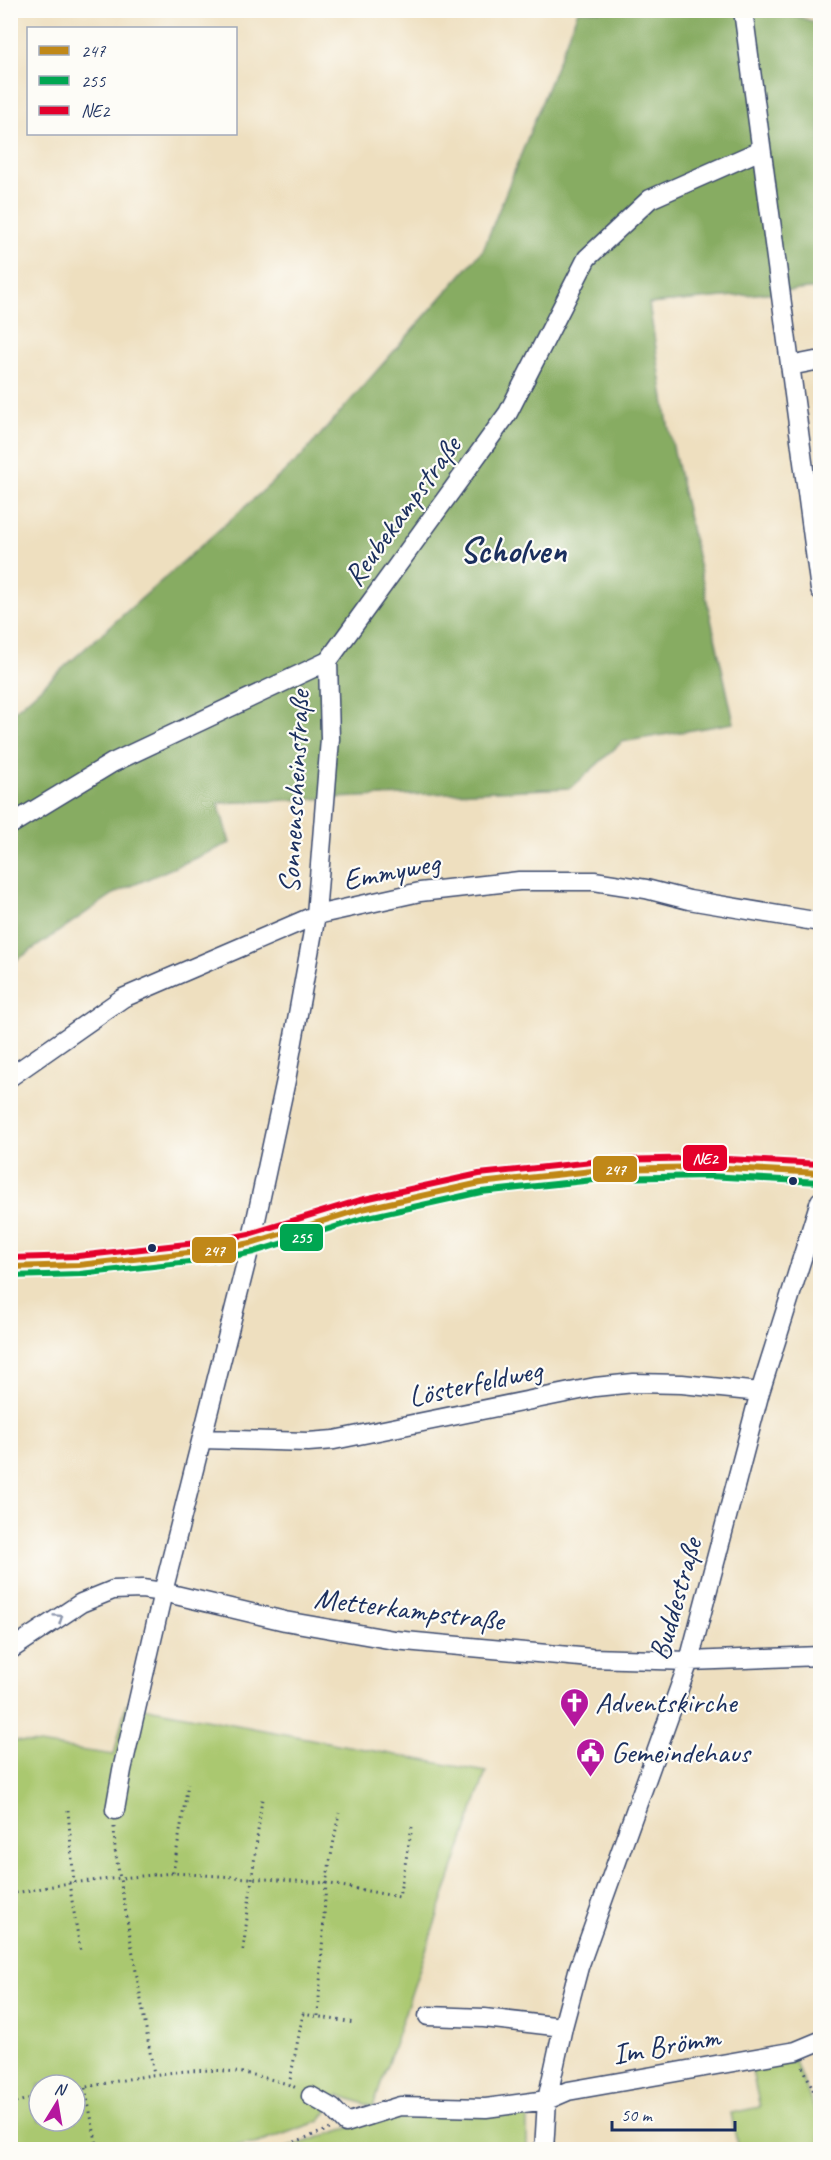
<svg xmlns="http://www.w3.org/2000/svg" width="831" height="2160" viewBox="0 0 831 2160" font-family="Caveat,sans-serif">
  <rect width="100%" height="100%" fill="#fdfcf7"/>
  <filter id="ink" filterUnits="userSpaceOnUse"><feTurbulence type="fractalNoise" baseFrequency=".0167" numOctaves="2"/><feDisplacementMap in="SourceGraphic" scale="12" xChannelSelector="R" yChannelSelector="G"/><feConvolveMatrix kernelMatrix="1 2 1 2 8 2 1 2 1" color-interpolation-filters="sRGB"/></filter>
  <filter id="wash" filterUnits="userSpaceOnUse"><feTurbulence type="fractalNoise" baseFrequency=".008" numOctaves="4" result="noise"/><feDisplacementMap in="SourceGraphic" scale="24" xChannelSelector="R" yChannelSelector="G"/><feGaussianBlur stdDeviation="1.35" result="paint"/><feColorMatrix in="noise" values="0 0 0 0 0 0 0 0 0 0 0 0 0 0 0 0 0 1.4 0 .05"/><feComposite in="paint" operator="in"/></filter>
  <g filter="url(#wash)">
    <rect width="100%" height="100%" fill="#eedfbf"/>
    <!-- green -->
    <path fill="#aac870" stroke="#627c67" stroke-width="1.5" fill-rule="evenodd" d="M126,1704l360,68 -113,335 -34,-12 -19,26 -65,23 -46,3 -4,3h-194v-410l103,15zM39,2085h36v36h-36z
      M794,2059l26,64v26h-82l-7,-36 29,-6 -9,-40z
      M527,2109v40l-247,1 87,-28 38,-9z"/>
    <!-- forest -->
    <path fill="#87ac62" stroke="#516e60" stroke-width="1.5" d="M578,11h204l38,13v264l-171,16 19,120 66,299 -112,19 -51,46 -353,15 12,40 -115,50 -104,71 -1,-249 290,-257 183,-208z"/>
  </g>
  <g filter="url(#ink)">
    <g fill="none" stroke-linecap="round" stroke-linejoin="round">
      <defs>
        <path id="minor" d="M743,10l77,580
          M790,366l25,-5 5,2
          M10,825l102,-62 216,-102 180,-248 79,-155 63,-59 111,-49
          M10,1077l113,-79 193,-83 104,-23 99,-11h75l52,8 43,11 131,22
          M10,1267l69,-2 136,-15 36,-7 111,-34 118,-26 131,-14 97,-2 112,6
          M202,1439l106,3 26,-2 261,-53 39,-4 48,1 78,8
          M10,1650l71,-47 32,-13 29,-1 21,3 122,29 109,19 197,18 98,3 131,-5
          M115,1810l7,-40 41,-178 88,-349 35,-163 30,-165 14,-176 -2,-78
          M428,2016l56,2 79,9
          M311,2096l21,12 14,15 54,-17 86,2 61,-8 21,-9 228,-40 24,-10
          M544,2150l3,-50 16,-73 16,-60 110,-306 71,-269 60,-191"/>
      </defs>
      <!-- minor casing -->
      <use href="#minor" stroke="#3b496d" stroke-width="21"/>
      <!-- path -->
      <path stroke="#3b496d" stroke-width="3" stroke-dasharray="1.5 4.5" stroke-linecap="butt" d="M68,1810l6,73
        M114,1827l1,23 39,225
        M173,1873l15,-89
        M69,1883l12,71
        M10,1894l59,-11 104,-10 153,10 73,14 13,-70
        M243,1950l19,-151
        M318,2016l8,-133 13,-70
        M803,2067l17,38
        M289,2085l14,-71 51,9
        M85,2088l13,62
        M75,2089c63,-11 127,-29 191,-11 10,3 21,5 30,10
        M10,2104l29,-8
        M10,2126l7,24
        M272,2150l58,-21"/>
      <!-- minor -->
      <use href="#minor" stroke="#fff" stroke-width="18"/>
      <defs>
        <path id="bus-1" d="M10,1267l69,-2 136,-15 36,-7 111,-34 118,-26 131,-14 97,-2 112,6"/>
        <path id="bus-2" d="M10,1276l70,-2 137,-15 37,-7 110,-34 117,-26 131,-14 96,-2 112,6"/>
        <path id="bus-3" d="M10,1258l68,-2 136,-15 35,-7 111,-34 119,-26 132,-14 97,-2 112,6"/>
      </defs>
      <!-- bus-1 casing -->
      <use href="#bus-1" stroke="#fdfcf7" stroke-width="10"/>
      <!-- bus-2 casing -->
      <use href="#bus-2" stroke="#fdfcf7" stroke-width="10"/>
      <!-- bus-3 casing -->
      <use href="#bus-3" stroke="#fdfcf7" stroke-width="10"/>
      <!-- bus-1 -->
      <use href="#bus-1" stroke="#c08818" stroke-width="6"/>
      <!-- bus-2 -->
      <use href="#bus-2" stroke="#00a651" stroke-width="6"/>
      <!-- bus-3 -->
      <use href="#bus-3" stroke="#e4002b" stroke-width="6"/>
    </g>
    <!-- one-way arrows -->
    <defs><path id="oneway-chevron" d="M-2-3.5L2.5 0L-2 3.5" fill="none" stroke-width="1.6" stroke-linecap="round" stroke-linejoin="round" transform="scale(1.5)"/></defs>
    <use stroke="#8d97ae" href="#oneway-chevron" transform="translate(59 1618) rotate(-34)"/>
  </g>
  <!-- icons -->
  <defs>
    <symbol id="church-pin" viewBox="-11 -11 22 30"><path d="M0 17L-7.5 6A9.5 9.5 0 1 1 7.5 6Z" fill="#b5179e" stroke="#fdfcf7"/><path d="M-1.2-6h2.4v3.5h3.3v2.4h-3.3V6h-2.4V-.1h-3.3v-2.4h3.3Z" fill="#fff"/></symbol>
    <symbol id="civic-pin" viewBox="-11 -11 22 30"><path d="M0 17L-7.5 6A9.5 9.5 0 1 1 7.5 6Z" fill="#b5179e" stroke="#fdfcf7"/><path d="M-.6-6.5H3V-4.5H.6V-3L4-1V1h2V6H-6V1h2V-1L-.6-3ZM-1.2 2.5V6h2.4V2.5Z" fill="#fff"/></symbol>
  </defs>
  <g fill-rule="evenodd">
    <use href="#church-pin" x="558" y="1686" width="33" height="45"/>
    <use href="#civic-pin" x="574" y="1736" width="33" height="45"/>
  </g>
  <!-- markers -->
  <g fill="#1b2f5e" stroke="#fdfcf7" stroke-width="2">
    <circle cx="793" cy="1181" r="5"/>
    <circle cx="152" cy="1248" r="5"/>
  </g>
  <g text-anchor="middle" stroke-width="4.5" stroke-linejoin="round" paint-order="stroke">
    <!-- street labels -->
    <g font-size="30" fill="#1b2f5e" stroke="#fdfcf7">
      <text transform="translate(402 511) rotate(-54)" y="10">Reubekampstraße</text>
      <text transform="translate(294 792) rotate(-87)" y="10">Sonnenscheinstraße</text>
      <text transform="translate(391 871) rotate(-11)" y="10">Emmyweg</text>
      <text transform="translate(475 1383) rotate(-12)" y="10">Lösterfeldweg</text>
      <text transform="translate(675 1599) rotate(-74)" y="10">Buddestraße</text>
      <text transform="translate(409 1609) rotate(7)" y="10">Metterkampstraße</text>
      <text transform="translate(666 2045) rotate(-10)" y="10">Im Brömm</text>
    </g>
    <!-- poi labels -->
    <g font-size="30" fill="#1b2f5e" stroke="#fdfcf7" text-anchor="start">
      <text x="595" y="1712">Adventskirche</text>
      <text x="611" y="1762">Gemeindehaus</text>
    </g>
    <!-- district labels -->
    <g font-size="36" font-weight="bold" fill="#1b2f5e" stroke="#fdfcf7">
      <text x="513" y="562">Scholven</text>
    </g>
  </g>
  <g stroke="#fdfcf7" stroke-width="2">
    <rect x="682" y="1144" width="46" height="28" rx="6" fill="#e4002b"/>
    <rect x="592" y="1155" width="46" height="28" rx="6" fill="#c08818"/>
    <rect x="279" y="1223" width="45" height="29" rx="6" fill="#00a651"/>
    <rect x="191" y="1236" width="46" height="28" rx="6" fill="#c08818"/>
  </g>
  <g font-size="16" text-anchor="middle" font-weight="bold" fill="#fff">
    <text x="705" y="1164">NE2</text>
    <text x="615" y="1175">247</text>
    <text x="301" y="1243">255</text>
    <text x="214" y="1256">247</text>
  </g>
  <!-- margin -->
  <rect width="831" height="2160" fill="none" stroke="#fdfcf7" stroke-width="36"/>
  <!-- legend -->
  <rect x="27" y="27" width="210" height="108" fill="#fdfcf7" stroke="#a3aaba" stroke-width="1.5"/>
  <rect x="39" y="46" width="30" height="9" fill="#c08818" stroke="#a3aaba" stroke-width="1.5"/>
  <text x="81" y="57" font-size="18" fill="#1b2f5e">247</text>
  <rect x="39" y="76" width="30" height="9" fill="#00a651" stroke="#a3aaba" stroke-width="1.5"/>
  <text x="81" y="87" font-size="18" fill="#1b2f5e">255</text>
  <rect x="39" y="106" width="30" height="9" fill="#e4002b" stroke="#a3aaba" stroke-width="1.5"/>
  <text x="81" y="117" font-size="18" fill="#1b2f5e">NE2</text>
  <!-- north arrow -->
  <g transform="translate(57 2103) rotate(11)"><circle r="28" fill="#fdfcf7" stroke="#a3aaba" stroke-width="1.5"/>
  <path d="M0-4.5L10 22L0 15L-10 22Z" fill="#b5179e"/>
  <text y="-9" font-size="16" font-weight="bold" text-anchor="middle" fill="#1b2f5e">N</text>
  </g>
  <!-- scale -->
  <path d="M612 2121v9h123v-9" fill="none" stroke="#1b2f5e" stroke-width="3"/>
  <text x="621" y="2121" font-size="18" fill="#1b2f5e" stroke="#fdfcf7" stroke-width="4.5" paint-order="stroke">50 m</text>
</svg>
